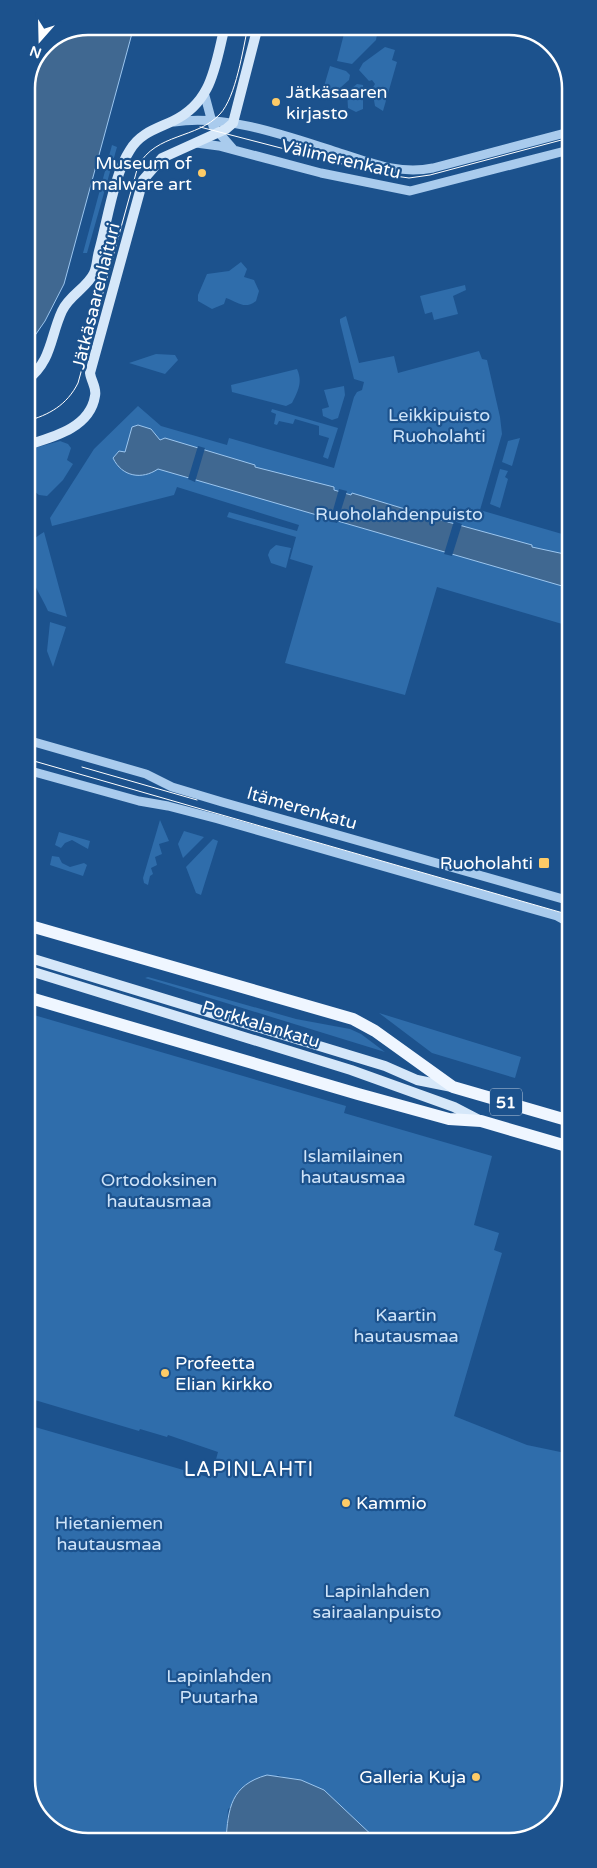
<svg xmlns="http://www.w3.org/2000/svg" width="597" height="1868" viewBox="0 0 597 1868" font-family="'Varela Round',sans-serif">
  <rect width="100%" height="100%" fill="#1c528d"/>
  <!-- green -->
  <path fill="#2f6dab" d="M346,26h29l3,3 -2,11 -24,24 -15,-3z
    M385,47l10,3 -3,10 5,2 -14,49 -8,-5 -3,-17 3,-5 -3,-4 -3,1 -10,-11 4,-7z
    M330,66l16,5 4,4 -1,5 -17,15 -10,-2z
    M357,84l6,1v24l-7,3 -8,-4 -1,-16z
    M112,145l5,2 -30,106h-4z
    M241,262l6,7 -3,8 10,3 5,11 -3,10c-12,9 -18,1 -30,-3l-2,6 -12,5 -14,-8v-6l9,-21 22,-3z
    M465,285l1,5 -13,6 5,18 -24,6 -2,-8 -7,2 -5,-18z
    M346,316l13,47 35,-7 4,17 81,-22 3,8 5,1 13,57 2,17 -22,76 89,26v90l-132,-39 -32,108 -120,-32 28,-97 -23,-7 6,-22 -69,-20 2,-5 68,19 2,-6 -122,-38 -3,8 -122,31 -2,-8 44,-69 44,-43 23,20 66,19 2,-7 105,30 20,-71 3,-5 5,-2 2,-8 -10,-3 -14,-57v-3z
    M156,354l19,1 3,5 -13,14 -36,-11z
    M297,369c6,13 1,22 -5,34l-6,3 -54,-14 -1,-7z
    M344,386l1,9 -7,23 -6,2 -9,-4 -1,-7 7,-2 -5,-17z
    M272,409l66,19 -10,31 -5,-2 6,-19 -10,-3v-9l-24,-7 -2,5 -14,-3 -2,4 -3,-1 2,-10 -5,-2z
    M520,438l-8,28 -10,-4 6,-21z
    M60,441l8,3 3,4 -4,12 6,4 -10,16 -16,16 -8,-1 -12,-9v-36z
    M500,469l8,2 -3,6 3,2 -8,29 -10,-4z
    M44,532l23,85 -19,-6c-10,-23 -40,-60 -4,-79z
    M276,545l15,3 -5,20 -15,-5 -3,-8 2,-5z
    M50,622l16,5 -13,40 -6,-16z
    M160,820l9,21 -10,3 3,10 -7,3 2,8 -6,3 2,6 -3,2 -2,9 -4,-2 -1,-5z
    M184,831l20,6 -21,21 -5,-14z
    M59,832l31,9 -2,8 -16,-9 -7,3 -4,5 -6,-3z
    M213,839l5,2 -17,54 -5,-2 -10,-26z
    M52,856l7,1 3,6 8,4 14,-4 3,2 -4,11 -33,-11z
    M148,977l148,42 54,10 11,5 24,18 -240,-74z
    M27,1013l319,93 -2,7 148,43 -18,69 25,8 -5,17 8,3 -48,163 73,29 43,9 1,327 -13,37 -33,22h-148l-76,-60h-11l-12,-5 -50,34 -2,32 -143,1 -36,-15 -19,-31v-371l183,53 7,-26 -50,-17 -1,2 -27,-8 -1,2 -111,-33z
    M379,1013l142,44 -6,21 -83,-25z"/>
  <!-- water -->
  <path fill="#406891" stroke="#9cc6ef" d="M88,26h46l-70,258 -19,37 -18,26 -1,-263 18,-40z
    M138,425l13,4 9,11 5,-2 90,27v2l79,20v3l17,5 1,-2 96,29 84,23v2l37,8v33l-411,-119c-16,11 -36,8 -45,-11l6,-7 6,1 7,-25z
    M267,1775l34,5 23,10 53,50 -151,1c2,-33 5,-56 41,-66z"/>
  <!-- pier -->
  <path fill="#1c528d" d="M198,446l7,2 -10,34 -7,-3z
    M339,489l8,2 -10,32 -7,-2z
    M454,521l8,3 -10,32 -8,-2z"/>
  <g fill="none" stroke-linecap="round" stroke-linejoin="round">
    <!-- tertiary -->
    <path stroke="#a9cbed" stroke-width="9" d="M205,96l8,30 20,23
      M174,122c54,-8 112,14 163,30 32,10 61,23 96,16l136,-36
      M196,143l23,3 102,27 89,18 159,-41
      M27,740l119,34 26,13 50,15 348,99
      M27,770l112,31 29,5 50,13 339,97 13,7"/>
    <!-- secondary -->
    <path stroke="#d5e7f9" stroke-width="10" d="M27,380c25,-19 23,-43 35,-69 7,-16 25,-23 32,-38 3,-6 3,-15 5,-22 8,-28 15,-77 31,-101 10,-17 26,-21 43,-29 40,-19 42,-56 52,-95
      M27,445c26,-8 63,-17 68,-49 2,-8 -4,-15 -5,-23l53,-193 19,-22 64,-29 7,-6 25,-97
      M27,957l358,109 32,14 35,7
      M27,970l324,100 103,37 25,13"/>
    <!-- primary -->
    <path stroke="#eff6ff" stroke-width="12" d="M27,690v24
      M27,925l326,94 22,12 78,56 117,34
      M27,997l331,97 91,25 32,2 89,26"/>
    <!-- tram -->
    <path stroke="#fff" stroke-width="1" d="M200,127l181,47 28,4 21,-3 139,-37
      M27,421c22,-6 40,-16 51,-38l60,-217c18,-33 59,-27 82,-52 16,-17 23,-65 28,-88
      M27,759l543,156
      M82,767l115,33"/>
  </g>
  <!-- markers -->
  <g fill="#fdcb67" stroke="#1c528d" stroke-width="2">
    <circle cx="276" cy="102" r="5"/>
    <circle cx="202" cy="173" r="5"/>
    <rect x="538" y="857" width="12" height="12" rx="2.5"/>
    <circle cx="165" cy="1373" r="5"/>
    <circle cx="346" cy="1503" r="5"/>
    <circle cx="476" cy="1777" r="5"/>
  </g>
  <g text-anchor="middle" stroke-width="4.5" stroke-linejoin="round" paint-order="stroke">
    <!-- shield labels -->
    <rect fill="#1c528d" stroke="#bbcbdd" stroke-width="1" x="490" y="1088.5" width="32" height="27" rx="4"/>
    <g font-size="16" font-weight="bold" fill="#fff">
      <text x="506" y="1108">51</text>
    </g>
    <!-- poi labels -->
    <g font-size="18" fill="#fff" stroke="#1c528d" text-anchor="start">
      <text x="286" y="98">Jätkäsaaren<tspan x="286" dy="21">kirjasto</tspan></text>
      <text x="192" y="169" text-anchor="end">Museum of<tspan x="192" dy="21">malware art</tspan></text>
      <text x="533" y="869" text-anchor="end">Ruoholahti</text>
      <text x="175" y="1369">Profeetta<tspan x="175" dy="21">Elian kirkko</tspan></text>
      <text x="356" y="1509">Kammio</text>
      <text x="466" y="1783" text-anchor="end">Galleria Kuja</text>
    </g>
    <!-- street labels -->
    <g font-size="18" fill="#fff" stroke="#1c528d">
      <text transform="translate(341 159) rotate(13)" y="6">Välimerenkatu</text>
      <text transform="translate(96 296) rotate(-76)" y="6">Jätkäsaarenlaituri</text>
      <text transform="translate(302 808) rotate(16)" y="6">Itämerenkatu</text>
      <text transform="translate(261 1024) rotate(17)" y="6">Porkkalankatu</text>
    </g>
    <!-- park labels -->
    <g font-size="18" fill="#cfe4f9" stroke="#1c528d">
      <text x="439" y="421">Leikkipuisto<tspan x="439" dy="21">Ruoholahti</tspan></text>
      <text x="399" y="520">Ruoholahdenpuisto</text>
      <text x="353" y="1162">Islamilainen<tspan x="353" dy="21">hautausmaa</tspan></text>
      <text x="159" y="1186">Ortodoksinen<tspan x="159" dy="21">hautausmaa</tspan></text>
      <text x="406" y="1321">Kaartin<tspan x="406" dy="21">hautausmaa</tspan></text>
      <text x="109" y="1529">Hietaniemen<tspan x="109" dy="21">hautausmaa</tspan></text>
      <text x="377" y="1597">Lapinlahden<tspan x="377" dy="21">sairaalanpuisto</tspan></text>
      <text x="219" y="1682">Lapinlahden<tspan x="219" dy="21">Puutarha</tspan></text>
    </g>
    <!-- quarter labels -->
    <g font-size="20" letter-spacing="1" fill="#fff" stroke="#1c528d">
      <text x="249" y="1476">LAPINLAHTI</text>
    </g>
  </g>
  <!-- crop -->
  <path d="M0 0H597V1868H0ZM88 35H509A53 53 0 0 1 562 88V1780A53 53 0 0 1 509 1833H88A53 53 0 0 1 35 1780V88A53 53 0 0 1 88 35Z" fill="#1c528d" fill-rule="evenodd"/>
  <path fill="none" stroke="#fff" stroke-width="2.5" d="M88 35H509A53 53 0 0 1 562 88V1780A53 53 0 0 1 509 1833H88A53 53 0 0 1 35 1780V88A53 53 0 0 1 88 35Z"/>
  <!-- north arrow -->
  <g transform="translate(40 40) rotate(200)" stroke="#1c528d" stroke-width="4" paint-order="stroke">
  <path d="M0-4L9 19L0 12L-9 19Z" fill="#ffffff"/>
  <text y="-8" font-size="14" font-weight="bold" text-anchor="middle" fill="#ffffff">N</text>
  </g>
</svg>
